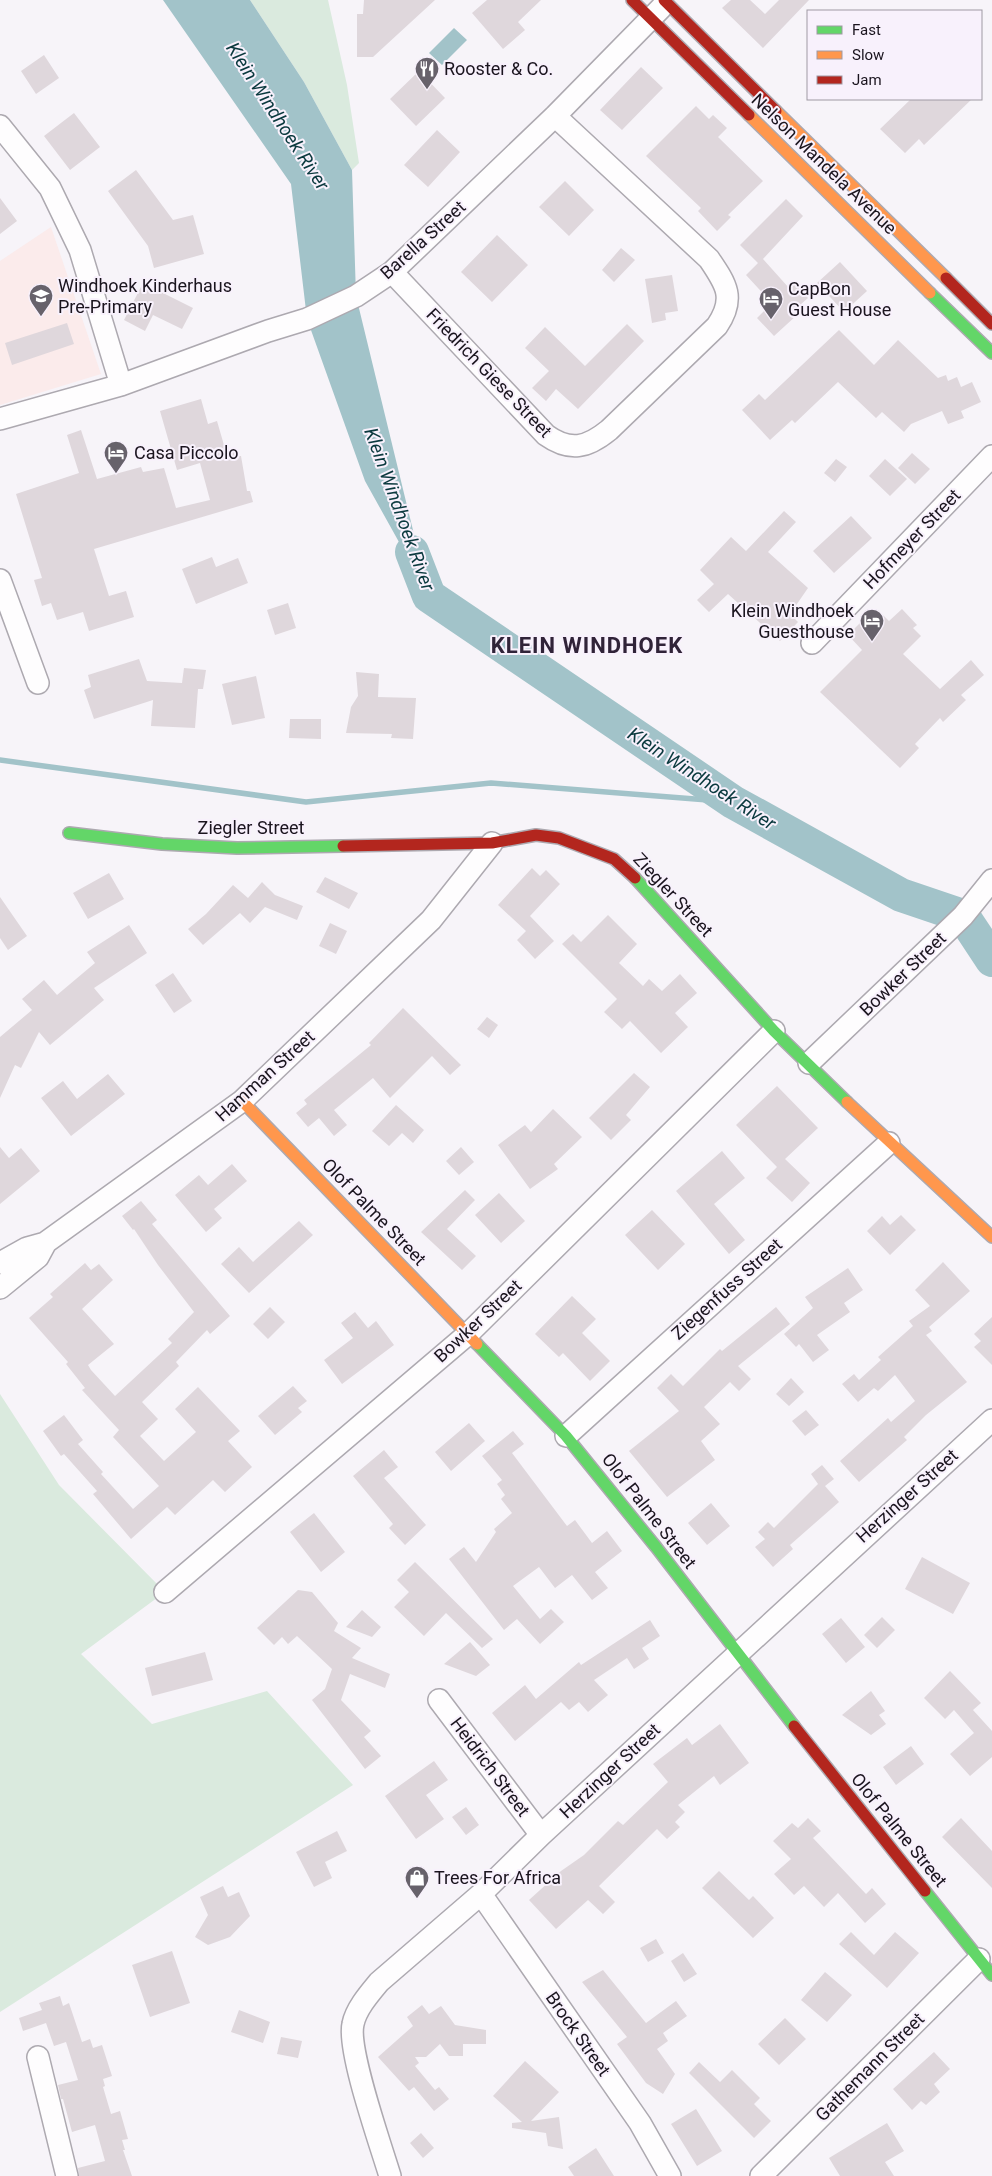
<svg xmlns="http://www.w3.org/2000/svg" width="992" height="2176" viewBox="0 0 992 2176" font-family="Roboto,sans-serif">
  <rect width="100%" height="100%" fill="#f7f4f9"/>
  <!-- education -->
  <path fill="#fbebeb" d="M51,227l50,147 -101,31v-144z"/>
  <!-- green -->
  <path fill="#daeade" d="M250,0h78l19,85 12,78 -7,7 -48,-88z
    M0,1394l59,91 106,107 -84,62 71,70 115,-33 86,94 -353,227z"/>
  <!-- water -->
  <path fill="#a2c3c9" d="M163,0h87l54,82 48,88 4,126 73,300 -64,-115 -58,-162 -16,-135z
    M454,28l13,12 -25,25 -13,-12z"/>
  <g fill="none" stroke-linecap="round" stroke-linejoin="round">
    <!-- stream -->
    <path stroke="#a2c3c9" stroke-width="5.5" d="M0,760l306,42 185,-19 242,19"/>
    <!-- river -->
    <path stroke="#a2c3c9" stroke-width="34" d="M412,552l17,44 304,206 168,93 62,21 29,44"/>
  </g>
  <!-- building -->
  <path fill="#dfd7dc" d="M364,0h71l-62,57h-16v-43h6z
    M487,0h54l-23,22 7,8 -22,19 -31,-36z
    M731,0h19l15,14 14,-14h30l-46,48 -41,-40z
    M44,55l15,23 -23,16 -15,-23z
    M641,67l22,21 -41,42 -22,-20z
    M419,71l26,27 -29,28 -26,-27z
    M911,99h61l-48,46 -5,-6 -14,14 -25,-24z
    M696,106l13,13 4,-4 14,13 -9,9 45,44 -35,34 3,2 -14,14 -19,-20 3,-3 -55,-52z
    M74,113l26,34 -30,23 -26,-34z
    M437,130l23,22 -32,35 -24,-22z
    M136,170l37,50 20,-5 11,39 -50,14 -6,-22 -40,-55z
    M565,181l29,29 -25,26 -30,-29z
    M0,198l17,23 -17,13z
    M786,199l17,17 -40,43 26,29 5,-5 14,15 -15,13 4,4 -23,21 -17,-18 15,-15 -26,-28 12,-12 -18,-18z
    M497,235l31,30 -36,37 -31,-30z
    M621,248l14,12 -21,22 -12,-12z
    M840,262l27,29 -23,21 -27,-29z
    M672,275l6,36 -13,2 1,7 -14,3 -7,-44z
    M143,283l50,25 -11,21 -29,-14 -8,16 -21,-11z
    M67,323l7,21 -62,21 -7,-22z
    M627,324l17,17 -66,68 -22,-20 -10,12 -14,-13 17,-17 -24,-23 20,-21 40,39z
    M839,330l35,35 24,-25 40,38 8,-3 2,6 9,-4 4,10 11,-5 9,20 -20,9 3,7 -16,6 -6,-13 -31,13 -7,8 -22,-20 -6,6 -38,-36 -43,41 -3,-3 -22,20 -28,-30 17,-16 6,6z
    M201,399l7,25 9,-3 9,31 8,-2 2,6h5l6,35h3l3,11 -159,47 15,47 17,-5 8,26 -45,14 -6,-19 -26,8 -6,-17 -9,3 -8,-26 8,-2 -26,-84 63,-21 -12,-38 14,-5 16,49 44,-12 2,5 21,-4 12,40 34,-8 -10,-37 -23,7 -17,-59z
    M912,453l18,16 -15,15 -17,-16z
    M836,459l11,8 -12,15 -11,-9z
    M885,459l22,20 -17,17 -21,-20z
    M784,511l12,11 -28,30 40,36 -18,26 8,8 -18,19 -52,-47 -19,18 -12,-12 17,-16 -14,-14 31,-33 15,14z
    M851,516l21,22 -38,35 -21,-22z
    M212,557l4,10 22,-9 10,25 -52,21 -14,-35z
    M288,603l8,25 -21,7 -8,-25z
    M902,609l15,16 -4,3 8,8 -18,18 37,35 31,-29 13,15 -23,20 5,5 -23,22 -3,-4 -25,26 4,4 -19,20 -80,-76 42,-42 -14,-15 22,-22 5,5 5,-6 9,9z
    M139,659l8,22 35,2 2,-15 22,2 -3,19h-5l-3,39 -44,-2 2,-26 -59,19 -10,-29 7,-3 -3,-12z
    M356,672l23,2 -1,23 38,1 -3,41 -22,-1 1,-4 -46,-1 5,-26 7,-11z
    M256,676l9,42 -33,7 -10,-41z
    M290,719h31v20l-32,-1z
    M532,868l8,8 6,-6 14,14 -30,32 24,25 -19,18 -18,-19 9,-9 -28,-26z
    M109,873l15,26 -36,20 -15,-26z
    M325,877l33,16 -9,16 -33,-17z
    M262,882l13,13 28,11 -6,14 -32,-13 -15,16 -10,-10 -37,32 -15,-16 18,-15 27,-29 15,13z
    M0,897l27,39 -19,14 -8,-12z
    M608,915l29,29 -18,19 24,23 6,-7 13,12 18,-17 17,19 -22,20 13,14 -27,26 -31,-32 -8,8 -18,-17 13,-13 -55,-55 11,-10 8,8z
    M330,923l17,8 -11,23 -17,-8z
    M129,925l18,28 -53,35 10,12 -54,45 -11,-13 -18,36 -6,-3 -15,33v-61l32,-27 -10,-11 22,-19 13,15 38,-32 -8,-11z
    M173,973l19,28 -18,12 -19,-28z
    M403,1008l58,57 -11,10 -18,-19 -42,42 -17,-20 -39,32 13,15 -13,11 -15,-18 -11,9 -12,-14 11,-9 -3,-4 67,-55 -2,-2z
    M487,1017l11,8 -9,13 -12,-9z
    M634,1073l16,14 -24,28 5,5 -20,20 -22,-22z
    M108,1074l17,20 -54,42 -30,-38 22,-17 14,18z
    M777,1086l41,42 -33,31 25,24 -18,19 -26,-24 11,-11 -41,-42z
    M396,1105l28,25 -11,13 -11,-10 -13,13 -17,-15z
    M553,1109l29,28 -28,27 4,5 -28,20 -32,-44 27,-20 6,7z
    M0,1147l9,11 12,-10 19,23 -40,33z
    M461,1147l13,15 -15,13 -13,-14z
    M722,1151l23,27 -31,26 31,36 -16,14 -53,-63z
    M232,1164l15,17 -33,28 8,9 -16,14 -31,-37 24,-20 9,10z
    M465,1190l10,10 -28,29 29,27 -14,14 -41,-38z
    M499,1193l26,28 -24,22 -26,-28z
    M141,1201l16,19 -5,4 78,92 -20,18 -3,-4 -31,32 3,4 -37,36 16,17 -18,17 24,25 32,-29 -21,-23 23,-22 42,44 -12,10 24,26 -27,25 -12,-12 -38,35 -8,-8 -36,32 -38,-45 4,-3 -33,-37 -3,2 -18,-25 21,-16 19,25 -5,4 25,28 -2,2 32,35 26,-23 -46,-49 6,-7 -37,-40 3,-2 -19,-24 2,-2 -39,-44 24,-21 -3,-3 35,-31 6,7 8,-6 14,16 -31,29 32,35 -26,21 3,5 24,26 57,-53 -4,-4 26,-27 -36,-47 -24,-36 -1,1 -11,-14z
    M652,1210l33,34 -27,26 -33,-35z
    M901,1215l15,15 -26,25 -23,-24 15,-15 8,9z
    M299,1221l14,14 -64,58 -28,-29 18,-17 14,15z
    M943,1262l27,29 -41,36 3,4 -6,4 41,47 -41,33 -22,22 3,3 -48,42 -19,-21 48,-43 3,4 24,-21 -20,-26 -17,16 -4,-3 -16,14 -16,-18 12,-10 5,6 22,-20 -3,-3 35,-31 -4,-5 21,-15 -15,-16z
    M848,1268l15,22 -19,13 6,9 -33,23 12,15 -16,12 -14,-18 -3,3 -12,-13 29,-26 -8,-11z
    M572,1296l24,23 -14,14 28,28 -20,20 -27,-28 -4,4 -24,-23z
    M270,1307l15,15 -17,17 -15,-15z
    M776,1307l14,17 -52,42 13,13 -12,12 -9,-9 -26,25 16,17 -19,17 14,19 -48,37 -38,-46 50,-40 -22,-23 14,-14 12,12 37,-37 2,2z
    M355,1312l13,16 8,-7 18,24 -52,39 -18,-24 29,-22 -12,-15z
    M992,1317v48l-18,-18 7,-6 -7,-7z
    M791,1378l13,14 -15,14 -13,-12z
    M293,1386l14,15 -9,7 4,4 -27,23 -17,-19z
    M806,1410l13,15 -14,11 -13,-15z
    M469,1423l16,18 -34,30 -16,-19z
    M513,1431l11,13 -12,9 55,73 8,-6 17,23 15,-12 15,20 -27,21 13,16 -16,12 -20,-25 -17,13 -16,-21 -26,19 27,33 11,-10 13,13 -24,22 -23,-25 -13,11 -55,-71 15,-12 12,15 20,-30 -2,-3 18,-16 -11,-14 4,-4 -8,-11 5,-4 -20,-24z
    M384,1450l14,17 -14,11 42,47 -21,20 -16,-17 4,-4 -40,-48z
    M822,1465l12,14 -9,7 14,16 -49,43 3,4 -20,18 -18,-20 10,-8 -7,-7 10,-10 6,6 44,-44 -7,-10z
    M711,1503l19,23 -23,19 -19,-22z
    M314,1513l31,39 -24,20 -31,-40z
    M922,1557l48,26 -17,31 -48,-25z
    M415,1562l78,77 -11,9 -36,-35 -22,23 -30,-29 15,-15 -12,-12z
    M298,1590l14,2 26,31 -4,8 27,17 -9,10 38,16 -5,14 -35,-14 -9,26 30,31 -7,6 17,19 -16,13 -53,-69 13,-11 7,-20 -35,-33 -9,8 -6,-7 -8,8 -17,-17z
    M362,1610l19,17 -9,10 -26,-10z
    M882,1617l13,13 -18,18 -13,-13z
    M841,1618l24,29 -19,16 -24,-29z
    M650,1620l10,16 -18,12 7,11 -15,10 -7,-11 -33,22 14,15 -20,17 -9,-10 -10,8 -8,-8 -46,39 -23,-28 33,-28 11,14 43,-37 2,3z
    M470,1642l20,23 -14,11 -32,-12z
    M205,1652l8,28 -61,16 -7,-28z
    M950,1671l31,32 -8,7 19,21v26l-22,19 -20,-22 24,-21 -20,-23 -9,9 -21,-21z
    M871,1691l14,20 -6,4 7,9 -15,11 -29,-20z
    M720,1724l29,39 -29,22 -6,-9 -36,29 7,7 -10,10 5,5 -13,12 -10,-10 -58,57 16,16 -12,12 -15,-14 -32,29 -27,-29 32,-29 23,-16 34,-34 5,4 45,-43 -15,-18 34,-26 5,7z
    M911,1746l13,18 -28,21 -13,-18z
    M434,1761l14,19 -22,15 18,24 -28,20 -31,-43z
    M466,1807l13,18 -13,10 -14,-18z
    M808,1818l13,13 -8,7 53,56 6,-6 14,16 -21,19 -27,-30 -14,14 -20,-21 -10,9 -20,-21 17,-15 -18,-18 19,-18 6,5z
    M961,1818l31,33v37l-50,-51z
    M337,1831l10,20 -22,11 7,16 -18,9 -18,-35z
    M719,1871l30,29 4,-4 21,22 -21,20 -51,-50z
    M223,1886l5,11 11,-5 11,24 -20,21 -22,8 -13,-8 13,-22 -8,-18z
    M851,1932l23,23 21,-23 24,21 -32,35 -48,-44z
    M656,1939l8,14 -16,9 -8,-14z
    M172,1951l18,52 -40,14 -18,-52z
    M683,1953l14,21 -13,8 -13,-21z
    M603,1970l43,53 30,-22 11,15 -24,17 5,8 -11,8 18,25 -12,20 -17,-11 -29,-39 10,-7 -45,-55z
    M825,1972l27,23 -25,27 -26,-22z
    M60,1996l3,10 6,-3 13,39 8,-3 3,9 9,-3 10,31 -9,3 2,7 -2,1 8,27 9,-3 8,28 -6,1 3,10h-2l9,26h-53l-1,-8 27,-7 -10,-36 -23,7 -9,-33h-2l-3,-14 20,-5 -12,-38 -12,4 -8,-23 -23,8 -4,-13 23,-8 -3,-7z
    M422,2005l7,9 12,-8 14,19 31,5v14h-23v12h-14l-9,-12 -14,13h-11l4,6 -4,3 20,24 4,-3 10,12 -15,12 -20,-24 -5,4 -31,-34 35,-31 -6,-9z
    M239,2010l31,12 -7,21 -32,-11z
    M785,2018l21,21 -27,26 -21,-21z
    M281,2037l21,4 -4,17 -21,-4z
    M934,2052l16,17 -16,15 6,8 -14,13 -5,-4 -9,9 -19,-21z
    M525,2061l34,31 -28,29 28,-4 4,32 -15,-3 -2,-13 -34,-5v-5l10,-1 -29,-26z
    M699,2062l21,20 12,-12 28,28 -6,6 17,17 -17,17 -65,-65z
    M696,2109l26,42 -25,15 -26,-42z
    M887,2123l17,28 -19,11 9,14h-54l-11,-18z
    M421,2133l13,15 -11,10 -13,-15z
    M596,2148l18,28h-40l-6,-9z"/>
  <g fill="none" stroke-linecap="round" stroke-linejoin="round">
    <defs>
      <path id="street" d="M0,126l50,62 30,62 41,135
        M392,272l154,163c24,17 41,13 63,-5l108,-104c19,-28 9,-42 -8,-67l-154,-143
        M0,419l121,-34 147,-54 39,-12 49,-23 36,-24 163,-156 106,-108
        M0,580l38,103
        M812,643l180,-187
        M809,1063l154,-147 29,-36
        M0,1263l27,-15 18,-5 197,-142 189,-181 61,-77
        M0,1288l38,-31 7,-13
        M566,1436l323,-293
        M165,1592l303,-258 306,-303
        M439,1700l102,135
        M481,1894l159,229 30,53
        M38,2057l29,119
        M390,2176c-9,-30 -43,-126 -37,-152 3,-15 16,-30 26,-42l102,-88 60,-59 451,-415
        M761,2176l218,-217"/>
      <path id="fast" d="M930,293l62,60
        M69,833l93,11 75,4 106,-2
        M635,878l139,153 73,71
        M477,1344l89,92 90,111 138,179
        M925,1891l67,84"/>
      <path id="slow" d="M776,111l170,167
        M749,115l181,178
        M242,1101l235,243
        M847,1102l145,135"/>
      <path id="jam" d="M632,0l117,115
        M664,0l112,111
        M946,278l46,46
        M343,846l149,-3 44,-8 23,3 55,21 21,19
        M794,1726l131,165"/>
    </defs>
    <!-- street casing -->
    <use href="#street" stroke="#ada9b0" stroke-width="24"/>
    <!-- fast casing -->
    <use href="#fast" stroke="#ada9b0" stroke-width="14"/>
    <!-- slow casing -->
    <use href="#slow" stroke="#ada9b0" stroke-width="14"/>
    <!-- jam casing -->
    <use href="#jam" stroke="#ada9b0" stroke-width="14"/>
    <!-- street -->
    <use href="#street" stroke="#fefdfe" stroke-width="21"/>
    <!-- fast -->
    <use href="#fast" stroke="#63d668" stroke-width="11"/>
    <!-- slow -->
    <use href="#slow" stroke="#ff974d" stroke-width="11"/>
    <!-- jam -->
    <use href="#jam" stroke="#b3261e" stroke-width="11"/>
  </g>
  <!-- icons -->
  <defs>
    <symbol id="restaurant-pin" viewBox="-11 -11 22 30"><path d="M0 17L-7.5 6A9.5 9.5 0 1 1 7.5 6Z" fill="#67626b" stroke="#f8f1fc"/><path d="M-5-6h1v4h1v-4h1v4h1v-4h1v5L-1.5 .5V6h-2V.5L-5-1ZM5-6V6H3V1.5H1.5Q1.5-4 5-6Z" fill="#fff"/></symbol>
    <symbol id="school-pin" viewBox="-11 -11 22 30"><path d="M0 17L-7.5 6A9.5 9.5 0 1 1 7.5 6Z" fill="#67626b" stroke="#f8f1fc"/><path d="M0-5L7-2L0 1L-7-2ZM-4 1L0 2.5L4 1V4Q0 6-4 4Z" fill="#fff"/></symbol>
    <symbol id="hotel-pin" viewBox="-11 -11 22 30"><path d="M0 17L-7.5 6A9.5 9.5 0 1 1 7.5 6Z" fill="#67626b" stroke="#f8f1fc"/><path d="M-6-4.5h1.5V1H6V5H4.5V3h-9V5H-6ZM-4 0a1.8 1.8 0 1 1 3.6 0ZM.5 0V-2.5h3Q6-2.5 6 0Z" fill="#fff"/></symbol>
    <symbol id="shop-pin" viewBox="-11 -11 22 30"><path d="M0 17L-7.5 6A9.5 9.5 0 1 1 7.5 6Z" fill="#67626b" stroke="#f8f1fc"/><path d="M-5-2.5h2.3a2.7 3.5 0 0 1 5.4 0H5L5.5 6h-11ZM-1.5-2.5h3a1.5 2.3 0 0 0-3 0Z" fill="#fff"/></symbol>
  </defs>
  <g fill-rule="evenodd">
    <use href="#restaurant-pin" x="413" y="55" width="28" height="38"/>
    <use href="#school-pin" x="27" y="282" width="28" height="38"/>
    <use href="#hotel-pin" x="757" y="285" width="28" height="38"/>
    <use href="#hotel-pin" x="102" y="439" width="28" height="38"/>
    <use href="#hotel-pin" x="858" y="607" width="28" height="38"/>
    <use href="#shop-pin" x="403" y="1864" width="28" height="38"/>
  </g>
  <g text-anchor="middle" stroke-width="4" stroke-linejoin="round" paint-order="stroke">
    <!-- poi labels -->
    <g font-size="18" fill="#1a141e" stroke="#f8f1fc" text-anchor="start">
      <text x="444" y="75">Rooster &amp; Co.</text>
      <text x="58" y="292">Windhoek Kinderhaus<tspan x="58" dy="21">Pre-Primary</tspan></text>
      <text x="788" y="295">CapBon<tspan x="788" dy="21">Guest House</tspan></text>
      <text x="134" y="459">Casa Piccolo</text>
      <text x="854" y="617" text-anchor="end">Klein Windhoek<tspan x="854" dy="21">Guesthouse</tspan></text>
      <text x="434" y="1884">Trees For Africa</text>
    </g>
    <!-- street labels -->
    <g font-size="18" fill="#1a141e" stroke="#f8f1fc">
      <text transform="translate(824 164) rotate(44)" y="6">Nelson Mandela Avenue</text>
      <text transform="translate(423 240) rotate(-42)" y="6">Barella Street</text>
      <text transform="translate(489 373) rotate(46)" y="6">Friedrich Giese Street</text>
      <text transform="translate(912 539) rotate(-46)" y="6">Hofmeyer Street</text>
      <text x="251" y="834">Ziegler Street</text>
      <text transform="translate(673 895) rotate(47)" y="6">Ziegler Street</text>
      <text transform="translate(903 974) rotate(-44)" y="6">Bowker Street</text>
      <text transform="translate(265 1076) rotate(-42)" y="6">Hamman Street</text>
      <text transform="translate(374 1212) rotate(46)" y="6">Olof Palme Street</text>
      <text transform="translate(727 1289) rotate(-42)" y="6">Ziegenfuss Street</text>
      <text transform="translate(478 1321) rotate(-43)" y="6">Bowker Street</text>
      <text transform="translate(907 1496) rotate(-42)" y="6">Herzinger Street</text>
      <text transform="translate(649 1511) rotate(52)" y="6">Olof Palme Street</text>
      <text transform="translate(490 1767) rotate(53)" y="6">Heidrich Street</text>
      <text transform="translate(610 1771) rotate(-43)" y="6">Herzinger Street</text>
      <text transform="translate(899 1830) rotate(51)" y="6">Olof Palme Street</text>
      <text transform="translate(578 2034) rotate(55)" y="6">Brock Street</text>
      <text transform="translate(870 2067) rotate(-45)" y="6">Gathemann Street</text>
    </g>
    <!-- water labels -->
    <g font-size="19" font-style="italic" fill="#0a393e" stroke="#f8f1fc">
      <text transform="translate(278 116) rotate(57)" y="7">Klein Windhoek River</text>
      <text transform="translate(400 509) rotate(70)" y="7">Klein Windhoek River</text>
      <text transform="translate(702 778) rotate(33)" y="7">Klein Windhoek River</text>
    </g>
    <!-- district labels -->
    <g font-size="22" font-weight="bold" letter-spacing="1" fill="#302338" stroke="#f8f1fc">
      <text x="587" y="653">KLEIN WINDHOEK</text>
    </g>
  </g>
  <!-- legend -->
  <rect x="807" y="10" width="175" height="90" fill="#f8f1fc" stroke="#9f99a3"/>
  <rect x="817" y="26" width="25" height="8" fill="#63d668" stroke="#9f99a3"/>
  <text x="852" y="35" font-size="15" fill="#1a141e">Fast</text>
  <rect x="817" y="51" width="25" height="8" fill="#ff974d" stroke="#9f99a3"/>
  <text x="852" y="60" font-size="15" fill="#1a141e">Slow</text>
  <rect x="817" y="76" width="25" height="8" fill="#b3261e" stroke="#9f99a3"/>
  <text x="852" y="85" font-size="15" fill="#1a141e">Jam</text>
</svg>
